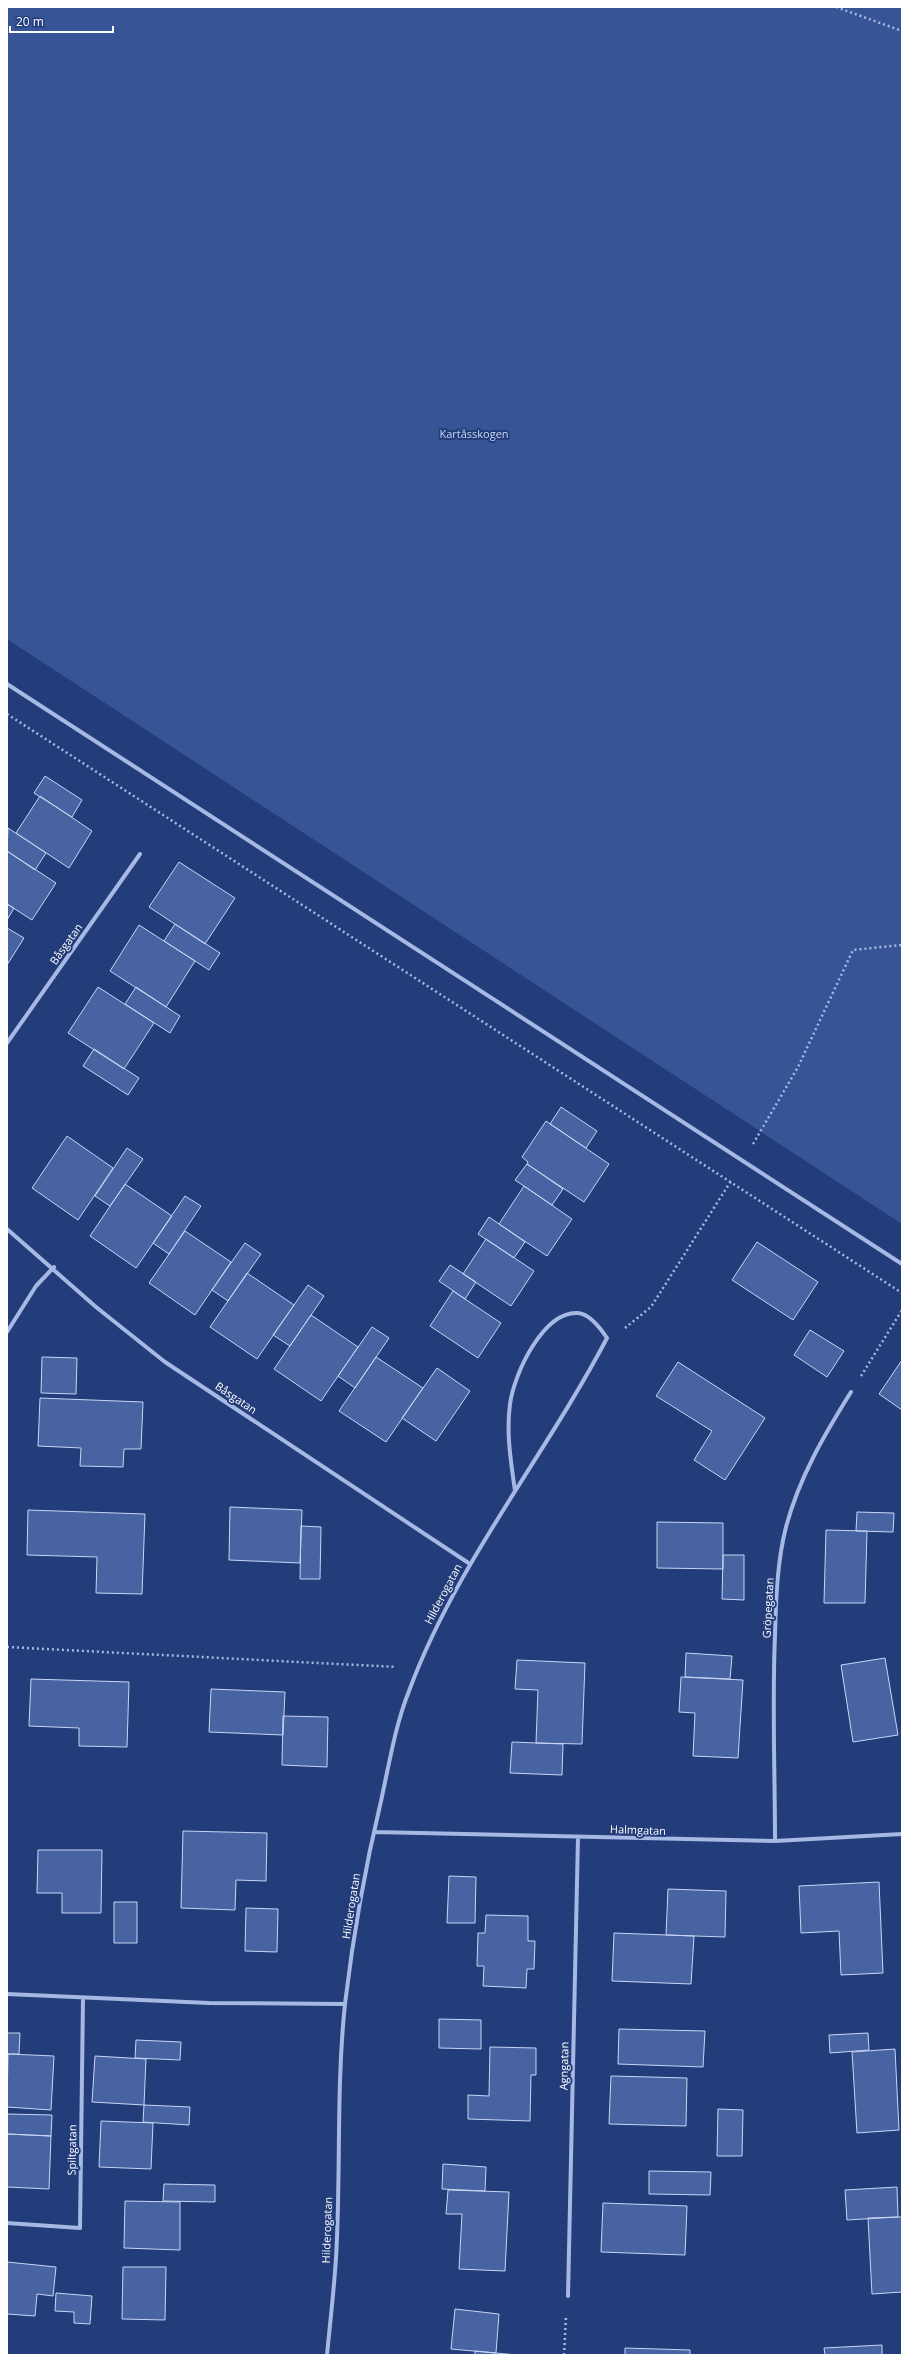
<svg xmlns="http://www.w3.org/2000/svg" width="909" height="2362" viewBox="0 0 909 2362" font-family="'Open Sans',sans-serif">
  <rect width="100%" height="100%" fill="#233d7a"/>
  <!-- green -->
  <path fill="#375497" d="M7,7h895v1217l-895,-585z"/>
  <!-- building -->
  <path fill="#4763a1" stroke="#c8d6f4" d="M45,776l37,24 -10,17 -38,-24z
    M40,796l52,35 -23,37 -53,-35z
    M8,828l38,25 -11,17 -28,-19z
    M7,851l49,32 -24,37 -25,-16z
    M179,862l56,36 -30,46 -56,-37z
    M7,904l7,4 -7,12z
    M175,924l45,29 -11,17 -45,-29z
    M139,925l56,36 -29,46 -56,-36z
    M7,928l17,10 -17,27z
    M98,987l56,36 -30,46 -56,-36z
    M136,987l44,29 -10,17 -45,-29z
    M94,1049l45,29 -11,17 -45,-29z
    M561,1107l36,24 -11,17 -36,-24z
    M546,1121l63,43 -25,38 -57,-38 1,-2 -6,-5z
    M67,1136l46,32 -35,52 -46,-32z
    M127,1148l16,11 -33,47 -15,-10z
    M527,1164l36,25 -11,16 -37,-25z
    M125,1184l47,32 -36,52 -46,-32z
    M524,1186l48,33 -25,37 -48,-32z
    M185,1196l16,10 -32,48 -16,-11z
    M489,1217l36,25 -11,16 -36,-24z
    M185,1231l46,31 -36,53 -46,-32z
    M486,1239l48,32 -23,35 -48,-32z
    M757,1242l61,40 -25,38 -61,-40z
    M245,1243l16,11 -33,47 -16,-11z
    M450,1265l26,17 -11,17 -26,-18z
    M247,1273l47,32 -37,54 -47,-32z
    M308,1285l16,11 -34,50 -17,-11z
    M453,1291l48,32 -23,35 -48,-32z
    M311,1315l47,32 -37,54 -47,-32z
    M372,1327l17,11 -34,50 -17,-12z
    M810,1330l34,21 -17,26 -33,-22z
    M42,1357l35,1 -1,36 -35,-1z
    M376,1357l47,31 -37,54 -47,-31z
    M902,1360v50l-23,-16z
    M678,1362l87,56 -40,62 -31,-20 18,-29 -56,-35z
    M437,1368l33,23 -34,50 -34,-23z
    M40,1398l103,4 -2,47h-17l-1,18 -43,-1 1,-18 -43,-2z
    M230,1507l72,3 -2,53 -71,-3z
    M28,1510l117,4 -3,80 -46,-1 1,-36 -70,-2z
    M857,1512l37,1 -1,19 -37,-1z
    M657,1522l66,1v46l-66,-1z
    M301,1526l20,1 -1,52h-20z
    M826,1530l41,1 -2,72h-41z
    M723,1555h21v45l-22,-1z
    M686,1653l46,3 -2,23 -45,-2z
    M885,1658l13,77 -45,7 -12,-77z
    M517,1660l68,3 -3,81 -46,-1 2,-53 -23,-1z
    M681,1677l62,3 -5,78 -45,-2 2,-43 -16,-1z
    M31,1679l98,3 -2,65 -48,-1v-18l-50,-2z
    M211,1689l74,3 -2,43 -74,-3z
    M283,1716l45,1 -1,50 -45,-2z
    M512,1742l51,2 -1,31 -52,-2z
    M183,1831l84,2 -1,48 -30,-1 -1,30 -54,-2z
    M38,1850h64l-1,63h-39v-20h-25z
    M449,1876l27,1 -1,46h-28z
    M879,1882l4,91 -42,2 -2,-44 -38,2 -2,-47z
    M668,1889l58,2 -1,46 -59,-2z
    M114,1902h23v41h-23z
    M246,1908l32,1 -1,43 -32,-1z
    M486,1915l42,1v25h7l-1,28h-7l-1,19 -43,-2 1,-20h-7l1,-33h7z
    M614,1933l80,3 -3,48 -79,-3z
    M439,2019l42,1v29l-42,-1z
    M619,2029l86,2 -2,36 -85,-3z
    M7,2033h13l-1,21h-12z
    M868,2033l1,17 -39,3 -1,-18z
    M136,2040l45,2 -1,18 -45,-2z
    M490,2047l46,1v27h-5l-1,46 -62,-2v-24l21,1z
    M895,2049l4,81 -42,3 -5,-81z
    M8,2054l46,2 -3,54 -44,-3z
    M95,2056l51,3 -2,46 -52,-3z
    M611,2076l76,2 -1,48 -77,-2z
    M144,2105l46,2 -1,18 -46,-3z
    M718,2109l25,1 -1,46h-25z
    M7,2114l45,1 -1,21 -44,-2z
    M101,2121l52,2 -2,46 -52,-2z
    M7,2134l44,2 -2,53 -42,-2z
    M443,2164l43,3 -1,24 -43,-2z
    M649,2171l62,1 -1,23 -61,-1z
    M164,2184l51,1v17l-52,-1z
    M897,2187l1,30 -51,3 -2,-30z
    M448,2190l61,2 -4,79 -46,-2 3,-55h-16z
    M125,2201l55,1v48l-56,-2z
    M603,2203l84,3 -2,49 -84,-3z
    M898,2217h4v75l-30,2 -4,-76z
    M7,2262l49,5 -3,29 -16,-2 -2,22 -28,-2z
    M123,2267h43l-1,53 -43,-1z
    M56,2293l36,3 -2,28 -16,-1v-11l-19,-1z
    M455,2309l44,5 -3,39 -45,-4z
    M882,2345v10h-57l-1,-7z
    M625,2348l65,2v5h-65z
    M475,2351l42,4h-42z"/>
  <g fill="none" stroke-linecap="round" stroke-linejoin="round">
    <!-- path -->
    <path stroke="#a6b9e4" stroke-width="2.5" stroke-dasharray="2 3" stroke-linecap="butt" d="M836,7l66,24
      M7,714l895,579
      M753,1144l45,-77 55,-117 49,-5
      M625,1328l26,-21 80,-126
      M861,1376l41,-66
      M7,1647l389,20
      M564,2355l2,-39"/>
    <!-- street -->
    <path stroke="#a6b9e4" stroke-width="4" d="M7,684l895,580
      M7,1043l133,-189
      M7,1229l89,78 69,55 305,202
      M7,1332l29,-46 18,-19
      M374,1832l401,9 127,-7
      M775,1841c0,-68 -3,-137 0,-206 1,-35 2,-73 11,-108 13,-49 38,-92 65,-135
      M7,1994l202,9 136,1
      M7,2223l73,5 3,-230
      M568,2296l10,-459
      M327,2355c3,-32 7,-65 9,-97 5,-84 0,-170 9,-254 8,-68 20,-136 36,-203 8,-36 14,-75 28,-110 47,-127 135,-233 198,-353 -6,-9 -17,-24 -29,-25 -35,-2 -64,61 -68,91 -4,29 1,58 5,87"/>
  </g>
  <g text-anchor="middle" stroke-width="4" stroke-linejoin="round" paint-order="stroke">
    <!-- park labels -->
    <g font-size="11" fill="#c8d6f4" stroke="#233d7a">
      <text x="474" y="438">Kartåsskogen</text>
    </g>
    <!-- street labels -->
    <g font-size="11" fill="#fff" stroke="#233d7a">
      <text transform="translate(66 944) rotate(-55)" y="4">Båsgatan</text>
      <text transform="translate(236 1398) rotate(34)" y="4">Båsgatan</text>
      <text transform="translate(443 1594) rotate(-62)" y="4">Hilderogatan</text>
      <text transform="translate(768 1608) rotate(-87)" y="4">Gröpegatan</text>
      <text transform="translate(638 1830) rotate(2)" y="4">Halmgatan</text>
      <text transform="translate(351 1906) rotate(-81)" y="4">Hilderogatan</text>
      <text transform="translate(564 2066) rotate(-89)" y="4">Agngatan</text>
      <text transform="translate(72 2150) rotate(-89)" y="4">Spiltgatan</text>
      <text transform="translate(327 2230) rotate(-88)" y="4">Hilderogatan</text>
    </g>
  </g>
  <!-- border -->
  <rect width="909" height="2362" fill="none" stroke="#ffffff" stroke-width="16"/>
  <!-- scale -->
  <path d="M10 26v6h103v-6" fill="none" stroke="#ffffff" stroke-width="2"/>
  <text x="16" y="26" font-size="12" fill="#ffffff" stroke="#233d7a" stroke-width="3" paint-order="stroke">20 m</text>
</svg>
